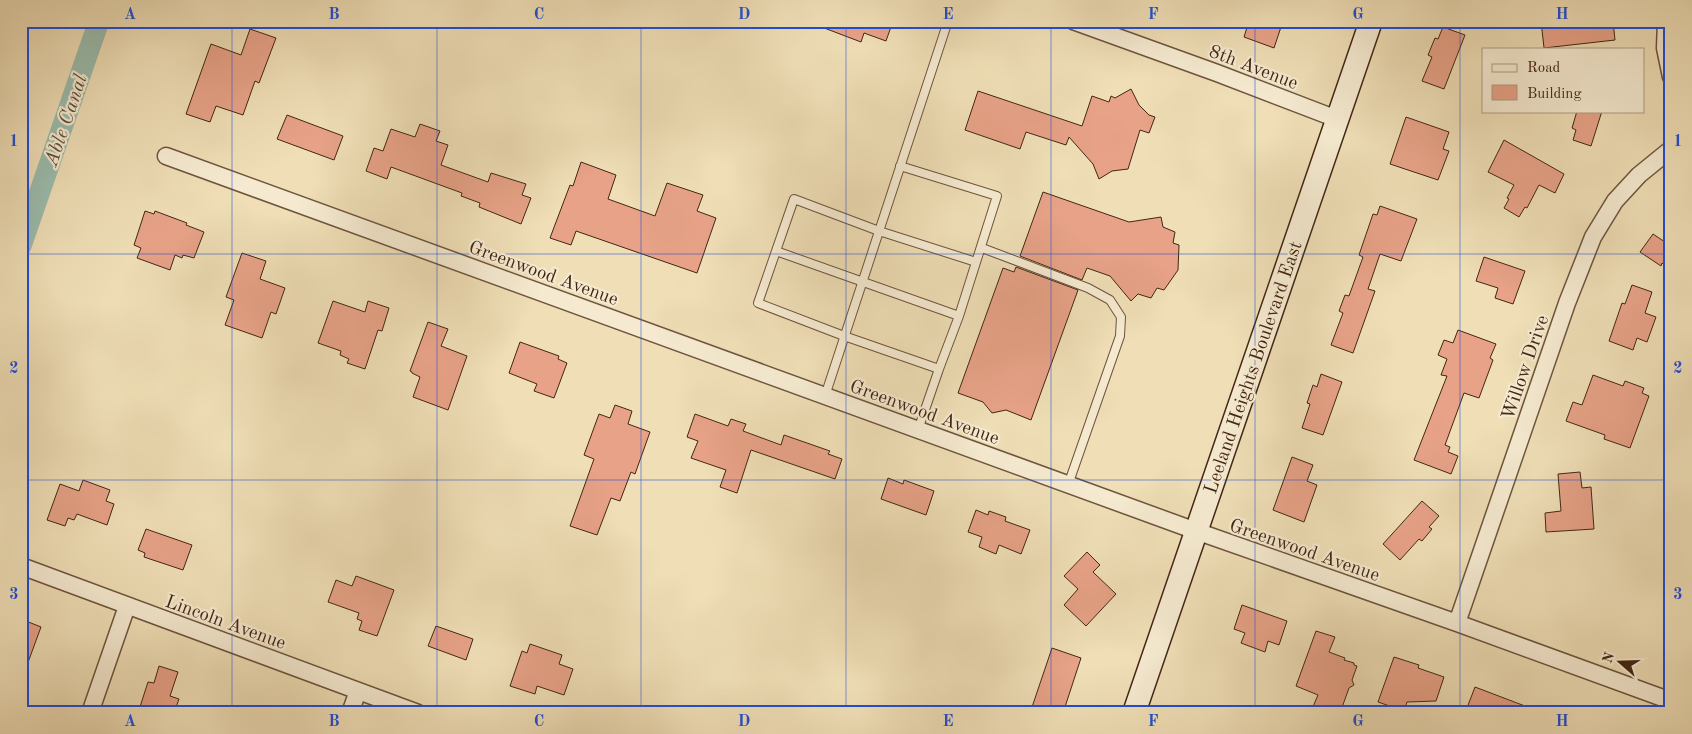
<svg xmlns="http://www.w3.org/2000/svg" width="1692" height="734" viewBox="0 0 1692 734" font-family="'Old Standard TT',serif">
  <rect width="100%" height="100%" fill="#efdeb6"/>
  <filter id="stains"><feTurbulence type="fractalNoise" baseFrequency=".004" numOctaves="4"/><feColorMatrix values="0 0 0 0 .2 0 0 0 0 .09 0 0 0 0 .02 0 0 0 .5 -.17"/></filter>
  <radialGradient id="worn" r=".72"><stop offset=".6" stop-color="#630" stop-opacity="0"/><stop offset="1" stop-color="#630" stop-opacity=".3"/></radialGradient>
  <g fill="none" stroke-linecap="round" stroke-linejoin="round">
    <!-- canal -->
    <path stroke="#9abcad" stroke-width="21" d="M21,246l78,-225"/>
  </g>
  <!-- building -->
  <path fill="#e7a287" stroke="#432615" d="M811,21h82l-7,20 -22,-8 -3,9 -50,-19z
    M1249,21h34l-9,27 -30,-11z
    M1541,21h72l2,19 -71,8z
    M1443,27l22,8 -21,54 -22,-8 10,-24 -4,-2 7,-17 3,1z
    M250,29l26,9 -17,45 -4,-2 -12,34 -27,-9 -6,16 -24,-8 25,-70 30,11z
    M1131,89l8,16 10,10 6,2 -6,16 -9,-3 -12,39 -16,2 -13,8 -6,-15 -24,-27 -3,8 -40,-13 -6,17 -55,-19 13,-39 104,35 10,-30 17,6 2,-6 4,2z
    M1577,111h25l-11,35 -18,-6 3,-10 -4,-2z
    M287,115l56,21 -9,24 -57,-21z
    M1406,117l43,15 -6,17 6,2 -11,29 -48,-16z
    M420,124l20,7 -4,10 12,4 -7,20 47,17 3,-9 35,11 -4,11 9,3 -10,26 -42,-17 1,-4 -19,-7 1,-3 -71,-26 -4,12 -21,-8 8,-23 9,3 8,-22 24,8z
    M1504,140l60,34 -9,19 -16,-8 -12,23 -2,-1 -6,10 -15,-9 5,-9 -2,-1 7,-13 -26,-13z
    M581,162l35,13 -8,24 47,17 12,-33 36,12 -6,16 19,7 -19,55 -121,-42 -5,14 -21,-7 20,-53 3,1z
    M1043,192l86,30 32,-5 2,10 12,5 -2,11 6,2 -1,25 -14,20 -7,-2 -6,10 -13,-4 -7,7 -21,-25 -23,-8 -5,12 -62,-24z
    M1380,206l37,13 -16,42 -21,-7 -12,35 7,2 -22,62 -22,-8 12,-32 -4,-2 6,-16 4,1 14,-39 -4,-2 14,-41 4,1z
    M145,211l9,3 1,-3 32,12 -1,2 18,7 -10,26 -11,-3 -1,3 -7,-3 -5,15 -33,-12 4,-10 -7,-3z
    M1653,234l18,12v23l-9,-6 -1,3 -21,-14z
    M242,253l24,8 -6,18 25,9 -9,26 -5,-2 -9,26 -37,-13 9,-25 -8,-3z
    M1484,257l41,14 -12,33 -18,-6 3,-10 -22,-7z
    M1016,267l62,23 -47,130 -25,-10 -14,3 -9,-11 -25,-9 45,-125 11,4z
    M1632,285l20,7 -7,21 11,4 -9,25 -10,-4 -4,12 -24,-9 13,-38 3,1z
    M333,301l32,11 3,-11 21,7 -7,23 -4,-1 -13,39 -18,-6 2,-4 -9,-4 1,-4 -23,-8z
    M428,322l20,7 -7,17 26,10 -19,54 -35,-13 7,-20 -8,-4v-1l-2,-1z
    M1458,330l38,14 -6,14 3,2 -14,38 -15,-5 -19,52 5,2 -2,5 10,4 -7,18 -37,-14 33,-84 -6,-1 6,-16 -9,-4 6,-15 9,3z
    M520,342l39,14 -1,3 9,4 -13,35 -20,-7 3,-7 -28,-11z
    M1321,374l21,8 -19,53 -21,-7 8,-24 -3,-1 6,-18 4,2z
    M1593,375l30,11 2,-5 19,7 -2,5 7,3 -19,52 -26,-9 1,-4 -39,-14 7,-19 9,3z
    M615,405l17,6 -4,13 22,8 -15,42 -4,-2 -11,29 -9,-3 -14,37 -27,-9 24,-67 -10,-4 15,-41 11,4z
    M695,414l33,12 3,-7 15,5 -3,7 38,14 3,-10 46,16 -2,3 14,5 -7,20 -84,-29 -14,43 -17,-6 6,-17 -35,-12 7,-17 -11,-4z
    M1292,457l21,8 -6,16 10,4 -13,37 -31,-12z
    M1580,472l2,16 9,-1 3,42 -48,3 -1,-19 16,-2 -3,-37z
    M888,478l15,6 1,-4 30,11 -8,24 -45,-16z
    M83,480l27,10 -4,11 8,3 -7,21 -30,-11 -3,6 -6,-2 -3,8 -18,-6 13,-36 19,7z
    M1422,501l17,15 -10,11 3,2 -10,12 -3,-2 -19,21 -17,-16z
    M976,510l12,5 1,-4 17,6 -1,4 25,9 -9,24 -22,-9 -3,9 -17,-7 3,-10 -14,-5z
    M146,529l46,16 -9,25 -39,-13 1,-4 -7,-3z
    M1087,552l13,13 -7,7 23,22 -30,32 -22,-21 14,-16 -14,-13z
    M356,576l38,14 -17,46 -18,-6 3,-9 -5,-2 2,-6 -31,-11 8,-22 16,6z
    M1242,605l45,16 -8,24 -11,-4 -3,11 -24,-9 4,-10 -11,-4z
    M21,619l20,8 -18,49h-2z
    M436,626l37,13 -7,21 -38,-14z
    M1316,631l19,6 -6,15 16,6 -1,2 10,3v2l3,1 -5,14 2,5 -5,3 -9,25h-19l-9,-4 6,-14 -22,-9z
    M530,644l32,11 -3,9 14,5 -9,26 -27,-9 -2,8 -25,-8 12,-35 5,2z
    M1052,648l29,10 -18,55h-33z
    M1394,657l25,8 -1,3 26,9 -8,24 -29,1 -3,9 -26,-9z
    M159,666l19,6 -8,24 9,3 -5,14h-36l10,-31 6,1z
    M1475,687l63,24v2h-73z"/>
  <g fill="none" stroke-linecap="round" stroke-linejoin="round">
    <defs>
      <path id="service" d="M900,166l97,30 -38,120 -20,53 -95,-33 -86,-33 36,-104 85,32 97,31
        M982,248l106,40 22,12 11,17 -1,19 -52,149
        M776,251l183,65
        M825,396l123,-375
        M918,430l21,-61"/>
      <path id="minor" d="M1073,21l144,52 120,46
        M1666,21l-1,27 6,29
        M166,156l1030,375 261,92 214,78
        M21,566l397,147
        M1457,623l110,-320 26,-66 22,-36 24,-26 32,-26
        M90,713l37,-107
        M350,713l8,-22"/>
      <path id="secondary" d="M1134,713l237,-692"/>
    </defs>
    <!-- service casing -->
    <use href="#service" stroke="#6e543d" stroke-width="10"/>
    <!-- minor casing -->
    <use href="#minor" stroke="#6e543d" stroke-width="19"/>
    <!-- secondary casing -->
    <use href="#secondary" stroke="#432615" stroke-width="25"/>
    <!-- service -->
    <use href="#service" stroke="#f5ead0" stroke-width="8"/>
    <!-- minor -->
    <use href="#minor" stroke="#f5ead0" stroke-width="16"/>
    <!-- secondary -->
    <use href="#secondary" stroke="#f5ead0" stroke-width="22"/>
  </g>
  <!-- grid -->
  <path fill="none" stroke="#1d4ed8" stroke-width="1" stroke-opacity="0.55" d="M232,21v692M437,21v692M641,21v692M846,21v692M1051,21v692M1255,21v692M1460,21v692M21,254h1650M21,480h1650"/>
  <g text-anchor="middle" stroke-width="4.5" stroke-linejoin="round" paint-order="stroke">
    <!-- street labels -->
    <g font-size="19" fill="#432615" stroke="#f5ead0">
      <text transform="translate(1254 66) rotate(21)" y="7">8th Avenue</text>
      <text transform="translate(544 272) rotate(20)" y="7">Greenwood Avenue</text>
      <text transform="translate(1252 367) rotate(-71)" y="7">Leeland Heights Boulevard East</text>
      <text transform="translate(1524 367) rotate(-71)" y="7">Willow Drive</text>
      <text transform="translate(925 411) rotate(20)" y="7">Greenwood Avenue</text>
      <text transform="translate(1305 549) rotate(19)" y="7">Greenwood Avenue</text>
      <text transform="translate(226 621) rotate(20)" y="7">Lincoln Avenue</text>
    </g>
    <!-- water labels -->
    <g font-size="20" font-style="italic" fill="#594c3b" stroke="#f5ead0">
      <text transform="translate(65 120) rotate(-71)" y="7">Able Canal</text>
    </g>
  </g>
  <!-- margin -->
  <rect width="1692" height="734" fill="none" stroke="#efdeb6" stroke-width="55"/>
  <!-- legend -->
  <rect x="1482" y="48" width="162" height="65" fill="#f5ead0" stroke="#ae9c85"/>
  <rect x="1492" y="64" width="25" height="8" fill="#f5ead0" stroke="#ae9c85"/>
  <text x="1527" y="72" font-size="15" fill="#432615">Road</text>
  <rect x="1492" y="85" width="25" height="15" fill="#e7a287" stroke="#ae9c85"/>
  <text x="1527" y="98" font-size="15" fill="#432615">Building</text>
  <!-- north arrow -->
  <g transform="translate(1620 662) rotate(290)" stroke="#f5ead0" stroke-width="4" paint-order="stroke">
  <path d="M0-4L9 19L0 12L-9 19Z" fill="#432615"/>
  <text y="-8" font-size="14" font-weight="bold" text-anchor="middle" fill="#432615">N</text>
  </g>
  <rect x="28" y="28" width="1636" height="678" fill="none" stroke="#1d4ed8" stroke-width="2"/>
  <g font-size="16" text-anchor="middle" font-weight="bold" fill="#1d4ed8">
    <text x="130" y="19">A</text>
    <text x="334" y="19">B</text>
    <text x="539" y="19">C</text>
    <text x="744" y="19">D</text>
    <text x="948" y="19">E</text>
    <text x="1153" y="19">F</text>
    <text x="1358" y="19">G</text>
    <text x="1562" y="19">H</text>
    <text x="14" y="146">1</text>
    <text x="1678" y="146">1</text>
    <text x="14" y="373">2</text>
    <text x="1678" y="373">2</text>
    <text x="14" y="599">3</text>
    <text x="1678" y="599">3</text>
    <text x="130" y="726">A</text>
    <text x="334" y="726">B</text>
    <text x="539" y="726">C</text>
    <text x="744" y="726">D</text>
    <text x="948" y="726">E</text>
    <text x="1153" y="726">F</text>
    <text x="1358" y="726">G</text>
    <text x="1562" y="726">H</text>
  </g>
  <rect width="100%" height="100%" filter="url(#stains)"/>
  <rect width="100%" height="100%" fill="url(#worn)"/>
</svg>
